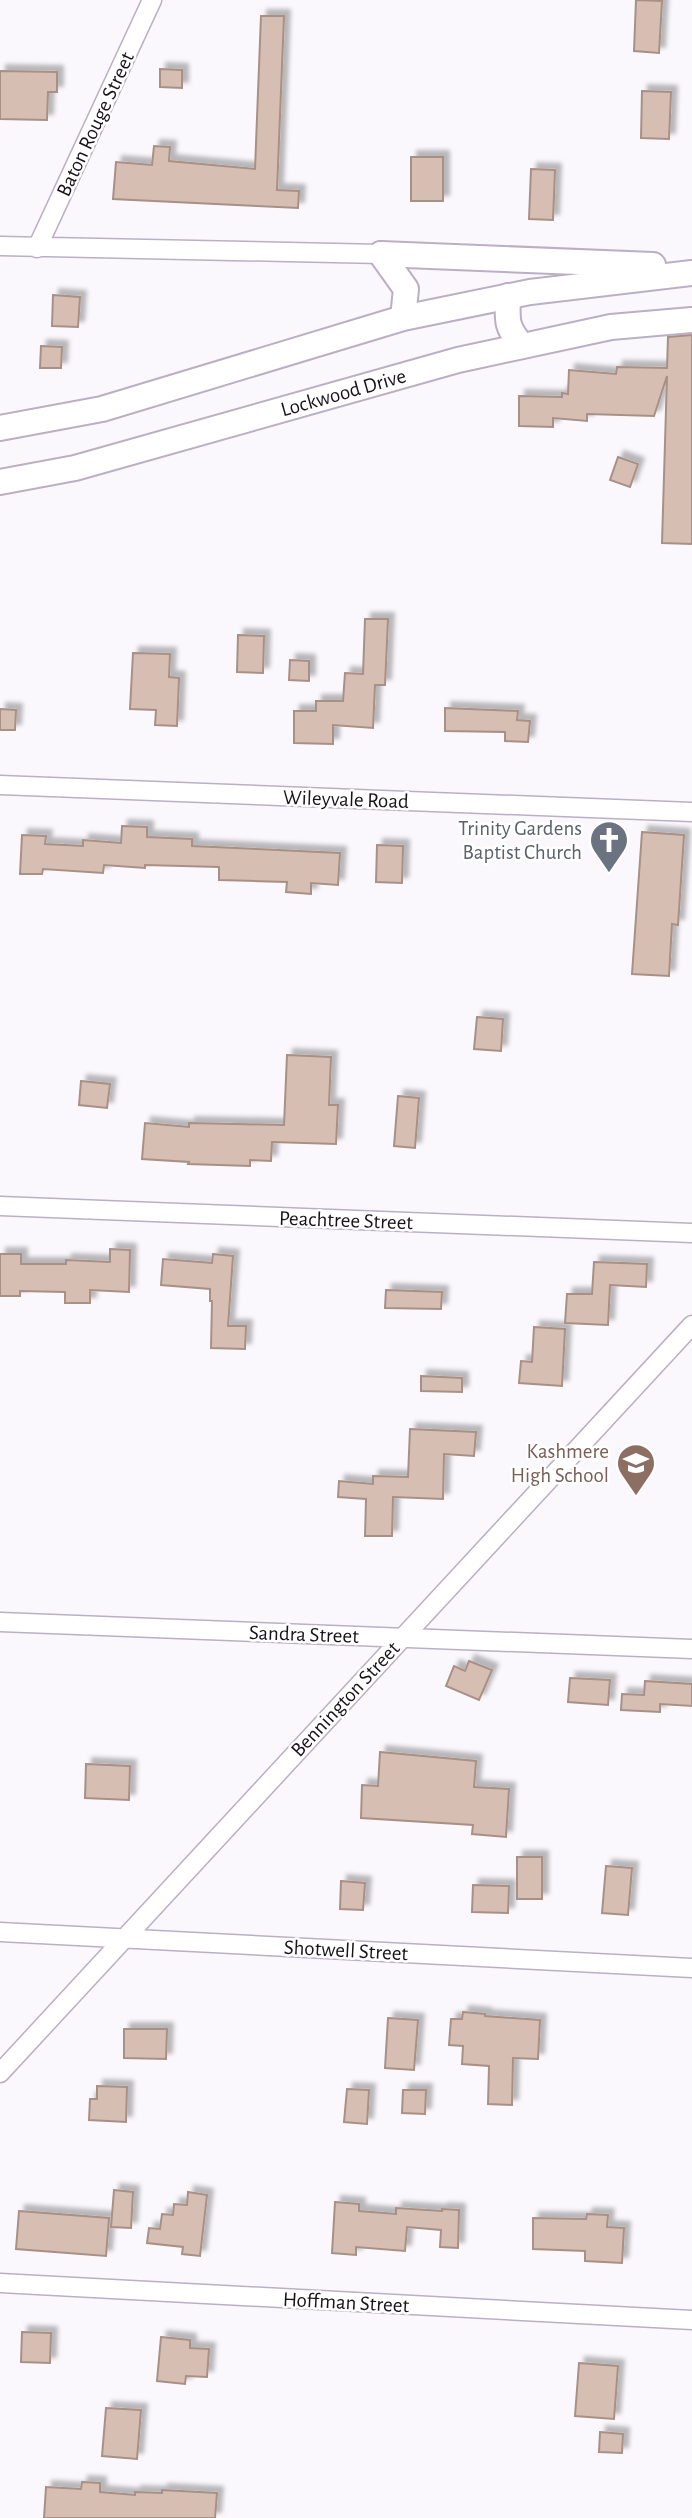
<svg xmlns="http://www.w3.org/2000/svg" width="692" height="2518" viewBox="0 0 692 2518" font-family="'Alegreya Sans',sans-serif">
  <defs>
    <filter id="shadow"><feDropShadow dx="6" dy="-6" stdDeviation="2" flood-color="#0004"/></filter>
  </defs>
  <rect width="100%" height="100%" fill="#faf8fc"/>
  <!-- building -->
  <path fill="#d7beb3" stroke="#a99086" stroke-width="2" filter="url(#shadow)" d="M636,0l26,1 -3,52 -25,-2z
    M261,16h23l-7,174 22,1 -1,17 -185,-9 3,-37 36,3 2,-19 16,1 -1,14 86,8z
    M160,69l22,1v18l-22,-1z
    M0,71l57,1v20h-9l-1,28 -47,-1z
    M642,91l29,1 -2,47 -28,-1z
    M411,157h32v44h-32z
    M531,169l24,1 -2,50 -24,-1z
    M53,295l27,2 -2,30 -26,-1z
    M692,335v209l-30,-1 5,-167 -13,40 -67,-2v7l-34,-3v9l-34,-1v-30l43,1v-4l6,1 1,-24 47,4 1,-7 50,1 1,-31z
    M41,346l21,1 -1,21h-21z
    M618,457l20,7 -8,23 -20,-7z
    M365,619h23l-3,66h-10l-2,43 -40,-3v19l-39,-1v-32h22v-10h27l2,-28 18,1z
    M238,635l26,1 -1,37 -26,-1z
    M133,653l37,1 -1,23 10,1 -2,48 -22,-1 1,-15 -26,-1z
    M290,660l19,1v20l-20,-1z
    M445,708l73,3 -1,9 13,1 -2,21 -23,-1v-9l-60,-1z
    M0,709l16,1 -1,20h-15z
    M122,826l25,1v10l45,2v7l148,7 -2,32 -27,-2v11l-25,-2 1,-10 -68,-2v-13l-74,-2v3l-41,-3 -1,8 -60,-4 -1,5h-22l2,-39 24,1 -1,8 38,2v-6l38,3z
    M642,832l42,3 -6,90 -6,-1 -3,52 -37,-2z
    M377,845l26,1 -1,37 -26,-1z
    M477,1017l26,2 -2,32 -27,-2z
    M287,1055l44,2 -2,48h9l-2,39 -64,-2 -1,19 -21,-1v6l-62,-2 1,-2 -47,-3 3,-36 44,4v-4l95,2z
    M81,1081l29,3 -3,24 -28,-3z
    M398,1096l21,2 -4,50 -21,-2z
    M110,1249l20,1 -1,42 -39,-2v13h-25v-11l-45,-1v5h-20v-42h21v10h45v-4l44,2z
    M213,1254l20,2 -5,70h18l-1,23 -34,-1 1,-47h-2v-12l-49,-4 2,-26 49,4z
    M594,1262l53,2 -1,23 -36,-2 -2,40 -43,-2 2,-29h25z
    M386,1290l56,2 -1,17 -56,-1z
    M534,1327l31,2 -3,57 -43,-3 2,-22 11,1z
    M421,1376l41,2v14l-41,-1z
    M410,1429l66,3 -2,24 -30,-2 -1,45 -50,-2 -1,39h-27l1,-37 -28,-2 1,-16 34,3v-8l35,1z
    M469,1661l23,9 -13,30 -33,-14 8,-20 11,5z
    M570,1678l40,2 -2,25 -40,-3z
    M645,1681l47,3v22l-32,-2v8l-39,-2 1,-16 22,1z
    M380,1752l96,9 -2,26 35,2 -3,48 -34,-3 1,-9 -112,-7 1,-33 16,1z
    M86,1764l44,2 -1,34 -44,-2z
    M517,1857h25v42h-25z
    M606,1866l26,2 -4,47 -26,-2z
    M341,1881l24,2 -2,27 -23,-1z
    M473,1885l36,1 -1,27 -36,-1z
    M463,2012l22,2v2l55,4 -2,39 -25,-1 -1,47 -24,-1 1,-38 -27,-2 1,-18 -14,-1 2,-26h11z
    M388,2018l30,2 -4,50 -29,-2z
    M124,2029h43l-1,30 -42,-1z
    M97,2086l30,1 -1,35 -37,-2 1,-21h7z
    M347,2089l22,1 -2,34 -23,-2z
    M403,2090h23l-1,24 -23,-1z
    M114,2190l19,2 -2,36 -20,-1z
    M188,2192l19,3 -7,61 -18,-2 1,-7 -36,-4 2,-15 11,1 2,-15 11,1 1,-11 13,1z
    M335,2202l24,2v7l37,3v-6l46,3v-2l17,1 -1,38 -18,-1 1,-17 -34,-3 -2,24 -49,-4v8l-24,-2z
    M19,2211l90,7 -3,38 -90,-7z
    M587,2214l21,1 -1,12 17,1 -2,35 -37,-2v-10l-52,-2v-31l53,1z
    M22,2332l29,1 -1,30 -29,-1z
    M161,2337l29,3v8l19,1 -2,28 -21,-1 -1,8 -28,-3z
    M579,2363l39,3 -4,53 -39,-3z
    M106,2408l35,2 -4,49 -35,-3z
    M600,2432l23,2 -1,19 -23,-1z
    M82,2482l18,1v9l35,3v-3l27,1v-3l55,3 -2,25h-171l2,-31 35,2z"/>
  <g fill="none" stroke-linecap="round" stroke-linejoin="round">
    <defs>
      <path id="minor" d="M0,246l381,8
        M37,248l115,-248
        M0,785l692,27
        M0,1206l692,27
        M0,1622l692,27
        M0,1932l692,36
        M0,2073l692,-748
        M0,2283l692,37"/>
      <g id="secondary">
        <path d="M381,254l272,11"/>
        <path d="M381,254l25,35 -3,29"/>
        <path d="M508,296c-1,26 -2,30 14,50"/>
        <path d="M0,428l102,-19 301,-91 127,-26 162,-19"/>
        <path id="s1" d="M0,482l75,-14 383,-108 153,-33 81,-7"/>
      </g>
    </defs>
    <!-- minor casing -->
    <use href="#minor" stroke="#bcafc4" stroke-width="21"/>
    <!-- secondary casing -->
    <use href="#secondary" stroke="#bcafc4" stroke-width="28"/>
    <!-- minor -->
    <use href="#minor" stroke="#fff" stroke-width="18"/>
    <!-- secondary -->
    <use href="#secondary" stroke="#fff" stroke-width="24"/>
  </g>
  <!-- icons -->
  <defs>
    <symbol id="church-pin" viewBox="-11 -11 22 30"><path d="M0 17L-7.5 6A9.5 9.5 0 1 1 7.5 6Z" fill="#6b7280" stroke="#fff"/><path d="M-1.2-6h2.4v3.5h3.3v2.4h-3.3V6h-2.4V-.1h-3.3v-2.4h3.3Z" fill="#fff"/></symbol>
    <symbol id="school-pin" viewBox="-11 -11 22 30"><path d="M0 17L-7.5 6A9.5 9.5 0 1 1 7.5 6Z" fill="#8d6e63" stroke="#fff"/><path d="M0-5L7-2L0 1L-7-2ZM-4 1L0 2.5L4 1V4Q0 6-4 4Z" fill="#fff"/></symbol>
  </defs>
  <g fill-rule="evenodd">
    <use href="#church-pin" x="587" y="818" width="44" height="60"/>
    <use href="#school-pin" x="614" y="1441" width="44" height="60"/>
  </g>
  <g text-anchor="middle" stroke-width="5" stroke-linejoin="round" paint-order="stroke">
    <!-- street labels -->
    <g font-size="21" fill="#18131b" stroke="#fff">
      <text transform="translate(95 124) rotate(-65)" y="7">Baton Rouge Street</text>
      <text dy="7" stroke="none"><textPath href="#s1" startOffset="355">Lockwood Drive</textPath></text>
      <text transform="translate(346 799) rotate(2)" y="7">Wileyvale Road</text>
      <text transform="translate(346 1220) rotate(2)" y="7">Peachtree Street</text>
      <text transform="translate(304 1634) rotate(2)" y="7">Sandra Street</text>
      <text transform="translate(345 1699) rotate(-47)" y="7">Bennington Street</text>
      <text transform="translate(346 1950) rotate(3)" y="7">Shotwell Street</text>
      <text transform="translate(346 2302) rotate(3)" y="7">Hoffman Street</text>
    </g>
    <!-- worship labels -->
    <g font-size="21" fill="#5b616d" stroke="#fff" text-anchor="end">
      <text x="582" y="835">Trinity Gardens<tspan x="582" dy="24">Baptist Church</tspan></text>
    </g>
    <!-- education labels -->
    <g font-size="21" fill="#785e54" stroke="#fff" text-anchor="end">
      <text x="609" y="1458">Kashmere<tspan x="609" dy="24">High School</tspan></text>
    </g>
  </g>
</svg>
